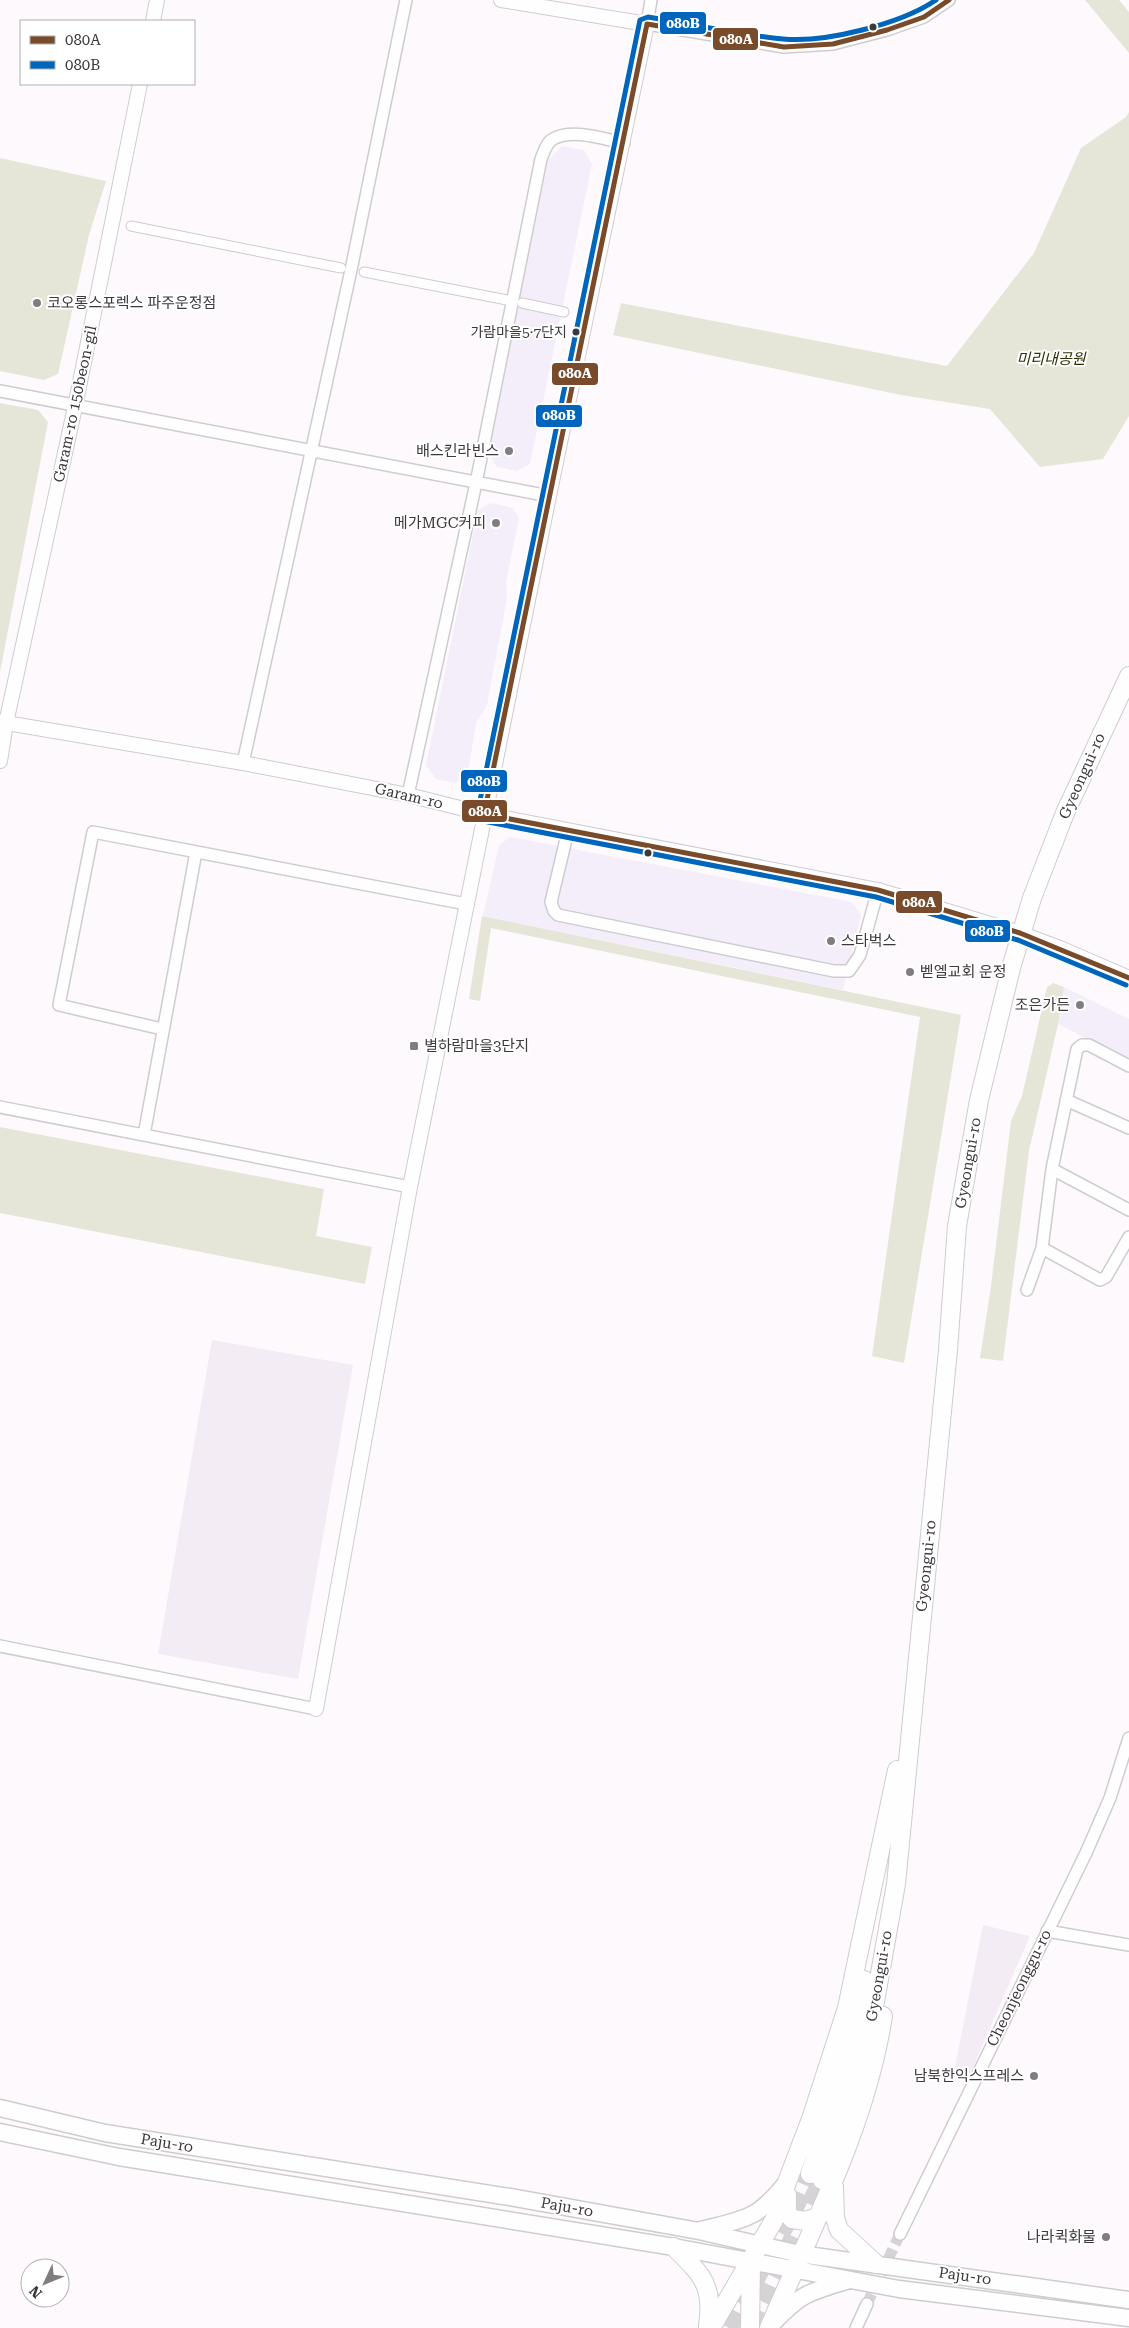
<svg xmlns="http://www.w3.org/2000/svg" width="1129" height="2328" viewBox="0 0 1129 2328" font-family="'Roboto Serif','Noto Sans KR',serif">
  <rect width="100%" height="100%" fill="#fdf9fd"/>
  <!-- commercial -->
  <path fill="#f3eefa" d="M562,146l22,4 8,14 -62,300 -13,7 -20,-4 -9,-14 60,-292z
    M490,503l23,5 6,10 -13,64 1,16 -20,107 -11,18 -8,50 -12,10 -20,-4 -10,-14 52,-255z
    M510,837l342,65 9,13 -18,75 -360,-74 16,-71z
    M1064,987l65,32v41l-71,-36z"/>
  <!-- built -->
  <path fill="#f4ecf5" d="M212,1340l141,25 -55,314 -140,-25z
    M983,1925l47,11 -61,140 -15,-4z"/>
  <!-- green -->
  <path fill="#e6e6d8" d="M1085,0h34l10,12v41z
    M1129,112v304l-26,43 -63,8 -50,-58 -89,-14 -288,-60 8,-32 326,63 87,-113 47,-105 45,-31z
    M0,158l106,23 -17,54 -31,139 -14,6 -44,-9z
    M0,403l38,7 10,12 -48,250z
    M482,916l479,99 -57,348 -32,-7 48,-339 -429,-89 -11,73 -11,-2z
    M1053,983l11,4 -6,37 -29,127 -26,210 -23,-3 11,-72 20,-165 11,-25 25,-109z
    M0,1127l324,62 -8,47 56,11 -7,37 -365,-71z"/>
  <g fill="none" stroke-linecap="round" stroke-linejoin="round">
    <!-- minor-tunnel -->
    <path stroke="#d6d3d6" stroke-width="11" stroke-dasharray="11 5.5" stroke-linecap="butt" d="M867,2304l33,-70"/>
    <!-- primary-tunnel -->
    <path stroke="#d6d3d6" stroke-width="18" stroke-dasharray="18 9" stroke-linecap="butt" d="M749,2325l73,-145
      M729,2328l65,-118 16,-36"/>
    <defs>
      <path id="pedestrian" d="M131,226l210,42
        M364,272l143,28
        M522,303l42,9"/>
      <path id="minor" d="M651,0l-4,24 137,23 49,-3 54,-14 37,-13 25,-17
        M0,391l549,105
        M243,763l108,-493 55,-270
        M408,795l68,-312 65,-324c3,-7 5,-16 12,-20 19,-11 50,0 71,4
        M568,831l-17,71 3,9 4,4 276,56h15l11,-16 18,-65
        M162,1029l-103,-24 34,-173 373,72
        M1066,1100l63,28
        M0,1107l410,80
        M144,1135l52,-283
        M1052,1169l77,41
        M1042,1248l58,32 6,-3 23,-40
        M1027,1290l15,-42 10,-79 25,-120 5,-4h7l40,21
        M0,1646l316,63
        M1047,1931l82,14
        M900,2234l186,-381 24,-55 19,-60
        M856,2328l11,-24"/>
      <path id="tertiary" d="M153,21l4,-21
        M0,722l243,41 165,32 76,19 394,76 142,43 40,15 69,30
        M0,761l6,-38 69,-316 65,-323
        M316,1709l94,-522 139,-691 98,-472 -146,-24"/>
      <path id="secondary" d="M0,2108l105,25 405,64 189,34 101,23 329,46
        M0,2132l119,25 555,90 225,42 230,29
        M701,2230c43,-11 56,-10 85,-47
        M772,2324c27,-29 36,-32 74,-43"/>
      <path id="primary" d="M810,2174c22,-64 44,-128 54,-194
        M822,2180l49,-156 25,-140 52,-534 9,-124 22,-126 32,-132 21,-70 33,-85 64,-137
        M834,2186l1,32 4,12 37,34
        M787,2195v17l5,7 14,2 11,-4
        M674,2247c28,28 40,38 34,79
        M711,2328l66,-113 10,-33 24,-63 36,-111 50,-238
        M750,2328l1,-65
        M769,2328c43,-101 97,-202 114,-312"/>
    </defs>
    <!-- pedestrian casing -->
    <use href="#pedestrian" stroke="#cfcccf" stroke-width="11"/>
    <!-- minor casing -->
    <use href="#minor" stroke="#cfcccf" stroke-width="14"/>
    <!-- tertiary casing -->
    <use href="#tertiary" stroke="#cfcccf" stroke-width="16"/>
    <!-- secondary casing -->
    <use href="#secondary" stroke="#cfcccf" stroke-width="19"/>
    <!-- primary casing -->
    <use href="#primary" stroke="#cfcccf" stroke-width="20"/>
    <!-- pedestrian -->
    <use href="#pedestrian" stroke="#fffeff" stroke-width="9"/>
    <!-- minor -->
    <use href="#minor" stroke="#fffeff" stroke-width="11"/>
    <!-- tertiary -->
    <use href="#tertiary" stroke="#fffeff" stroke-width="14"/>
    <!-- secondary -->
    <use href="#secondary" stroke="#fffeff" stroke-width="16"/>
    <!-- primary -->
    <use href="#primary" stroke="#fffeff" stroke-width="18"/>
    <defs>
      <path id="bus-1" d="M949,0l-25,17 -37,13 -54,14 -49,3 -137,-23 -163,790 394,76 142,43 109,45"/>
      <path id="bus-2" d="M936,0c-35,24 -111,43 -153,39 -45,-4 -90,-15 -135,-22l-8,3 -163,795 6,6 393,76 142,43 108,45"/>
    </defs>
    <!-- bus-1 casing -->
    <use href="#bus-1" stroke="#fff" stroke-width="9"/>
    <!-- bus-2 casing -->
    <use href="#bus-2" stroke="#fff" stroke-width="9"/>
    <!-- bus-1 -->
    <use href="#bus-1" stroke="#7a4b2a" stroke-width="5"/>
    <!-- bus-2 -->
    <use href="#bus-2" stroke="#0065bd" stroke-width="5"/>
  </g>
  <!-- markers -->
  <g fill="#3c393c" stroke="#fff" stroke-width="2">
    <circle cx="873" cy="27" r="4.5"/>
    <circle cx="576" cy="332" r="4.5"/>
    <circle cx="648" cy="853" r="4.5"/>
  </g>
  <g fill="#807c80" stroke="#fff" stroke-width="2">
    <circle cx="37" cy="303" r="5"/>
    <circle cx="509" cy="451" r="5"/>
    <circle cx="496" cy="523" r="5"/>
    <circle cx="831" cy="941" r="5"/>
    <circle cx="910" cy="972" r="5"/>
    <circle cx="1080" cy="1005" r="5"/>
    <rect x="409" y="1041" width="10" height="10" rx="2.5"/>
    <circle cx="1034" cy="2076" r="5"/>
    <circle cx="1106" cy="2237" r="5"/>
  </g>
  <g text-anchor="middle" stroke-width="4" stroke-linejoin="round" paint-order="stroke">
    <!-- bus labels -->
    <g font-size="14" fill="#3c393c" stroke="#fff" text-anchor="end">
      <text x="567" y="337">가람마을5·7단지</text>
    </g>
    <!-- poi labels -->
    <g font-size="15" fill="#3c393c" stroke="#fff" text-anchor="end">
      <text x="47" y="308" text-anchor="start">코오롱스포렉스 파주운정점</text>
      <text x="499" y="456">배스킨라빈스</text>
      <text x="486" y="528">메가MGC커피</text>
      <text x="841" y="946" text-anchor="start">스타벅스</text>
      <text x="920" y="977" text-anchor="start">벧엘교회 운정</text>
      <text x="1070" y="1010">조은가든</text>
      <text x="424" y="1051" text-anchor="start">별하람마을3단지</text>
      <text x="1024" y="2081">남북한익스프레스</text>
      <text x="1096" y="2242">나라퀵화물</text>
    </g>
    <!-- park labels -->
    <g font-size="15" font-style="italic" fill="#2d2f04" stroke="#fff">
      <text x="1051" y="364">미리내공원</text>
    </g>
    <!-- street labels -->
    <g font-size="15" fill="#3c393c" stroke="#fff">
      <text transform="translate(75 404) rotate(-78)" y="5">Garam-ro 150beon-gil</text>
      <text transform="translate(1082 776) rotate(-66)" y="5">Gyeongui-ro</text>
      <text transform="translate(409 796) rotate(13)" y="5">Garam-ro</text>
      <text transform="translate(968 1163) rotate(-80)" y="5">Gyeongui-ro</text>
      <text transform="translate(926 1566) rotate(-84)" y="5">Gyeongui-ro</text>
      <text transform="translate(879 1976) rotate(-80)" y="5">Gyeongui-ro</text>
      <text transform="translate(1019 1988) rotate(-64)" y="5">Cheonjeonggu-ro</text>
      <text transform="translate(167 2143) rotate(9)" y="5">Paju-ro</text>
      <text transform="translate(567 2207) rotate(10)" y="5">Paju-ro</text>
      <text transform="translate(965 2276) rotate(8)" y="5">Paju-ro</text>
    </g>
  </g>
  <g stroke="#fff" stroke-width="2">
    <rect x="659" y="11" width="48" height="24" rx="5" fill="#0065bd"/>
    <rect x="712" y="27" width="47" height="24" rx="5" fill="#7a4b2a"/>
    <rect x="551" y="362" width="48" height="24" rx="5" fill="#7a4b2a"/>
    <rect x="535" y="404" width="48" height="24" rx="5" fill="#0065bd"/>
    <rect x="460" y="769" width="48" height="24" rx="5" fill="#0065bd"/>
    <rect x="461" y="799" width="47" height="24" rx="5" fill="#7a4b2a"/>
    <rect x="895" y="890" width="48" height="24" rx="5" fill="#7a4b2a"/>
    <rect x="964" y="919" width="47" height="24" rx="5" fill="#0065bd"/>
  </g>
  <g font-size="14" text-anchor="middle" font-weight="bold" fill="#fff">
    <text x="683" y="28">080B</text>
    <text x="736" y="44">080A</text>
    <text x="575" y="378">080A</text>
    <text x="559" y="420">080B</text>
    <text x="484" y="786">080B</text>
    <text x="485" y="816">080A</text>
    <text x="919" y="907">080A</text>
    <text x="987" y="936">080B</text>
  </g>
  <!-- legend -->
  <rect x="20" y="20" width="175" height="65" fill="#ffffff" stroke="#b1b0b1"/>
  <rect x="30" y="36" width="25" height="8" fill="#7a4b2a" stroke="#b1b0b1"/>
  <text x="65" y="45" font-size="15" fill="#3c393c">080A</text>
  <rect x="30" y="61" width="25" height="8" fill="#0065bd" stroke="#b1b0b1"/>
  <text x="65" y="70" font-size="15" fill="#3c393c">080B</text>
  <!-- north arrow -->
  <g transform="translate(45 2283) rotate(226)"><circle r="24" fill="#ffffff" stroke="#b1b0b1"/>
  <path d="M0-4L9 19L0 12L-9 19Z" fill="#807c80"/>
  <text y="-8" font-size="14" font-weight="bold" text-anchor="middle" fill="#3c393c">N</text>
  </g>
</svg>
